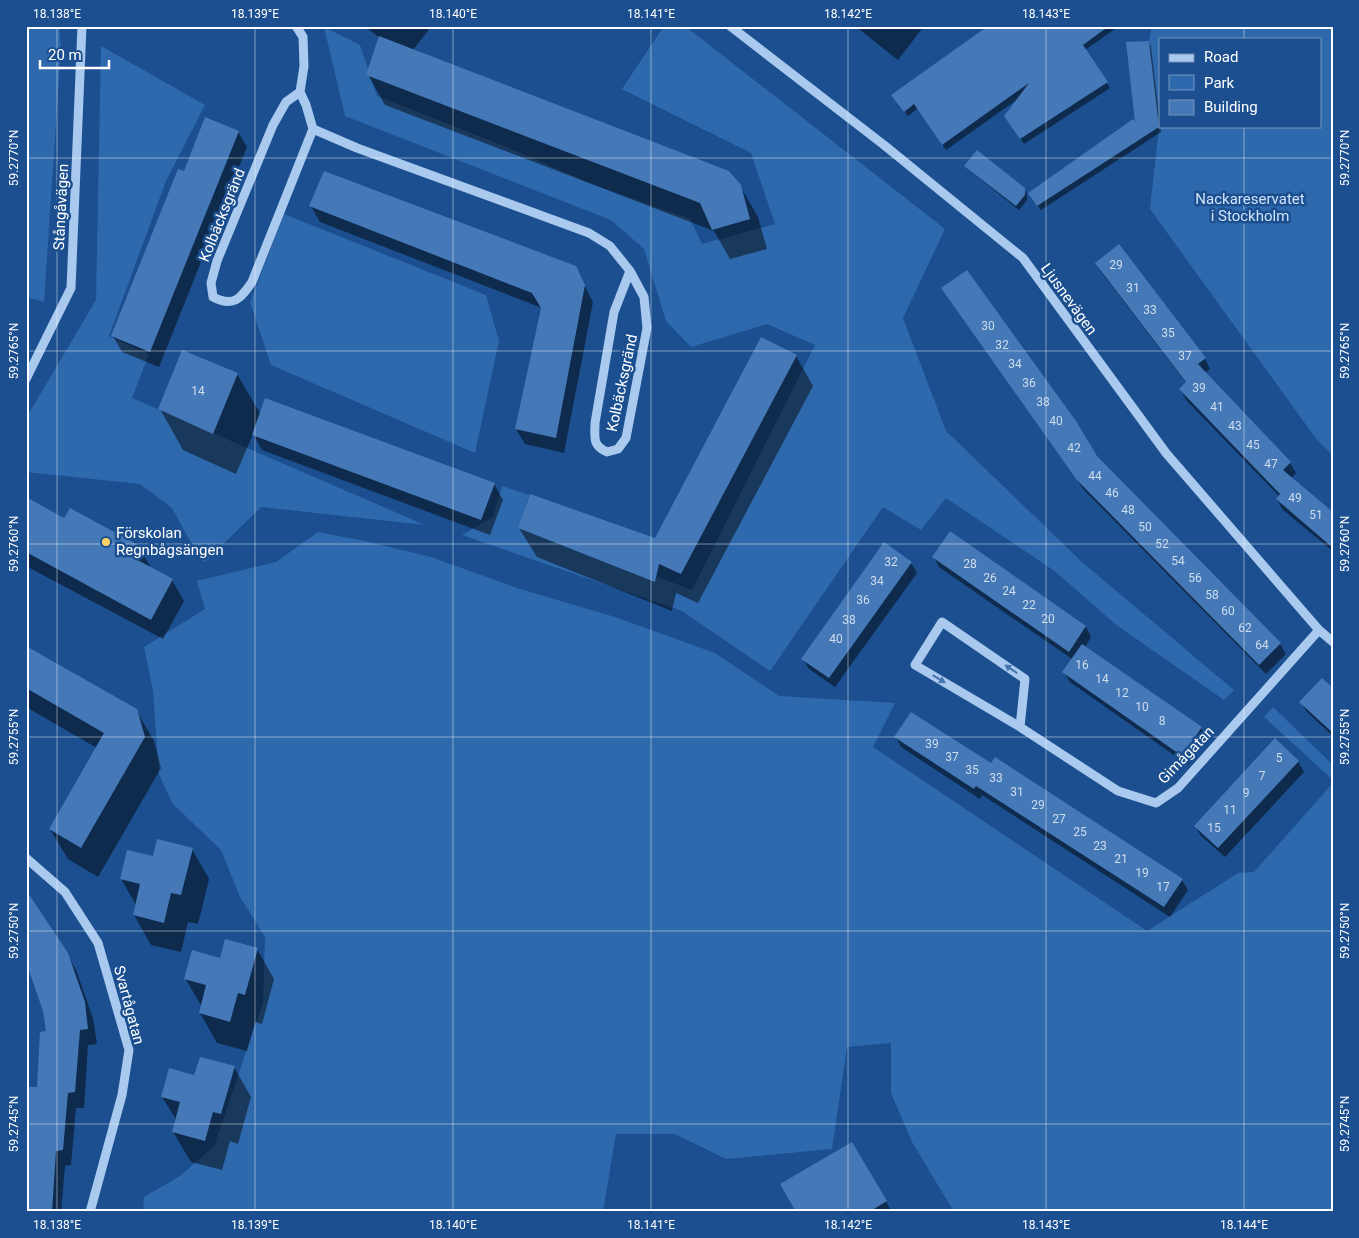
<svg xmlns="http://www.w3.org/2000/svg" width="1359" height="1238" viewBox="0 0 1359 1238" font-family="Roboto,sans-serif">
  <rect width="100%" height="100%" fill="#1b4f8f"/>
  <!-- green -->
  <path fill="#2e69ad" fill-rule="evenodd" d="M26,26h33l2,23 -17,253 -18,-5z
    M664,26h21l260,203 -42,89 43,113 137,132 151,127 -10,10 -109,-76 -59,-52 -110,-74 -25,32 -38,-23 -113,164 -88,-60 -220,-76 31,-18 9,-31 27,9 -9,29 172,66 123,-245 -48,-21 -76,23 -25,-26 -22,-72 -33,-29 -266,-104 -21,-89 36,18 17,51 130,51 83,36 100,36 12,25 73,-20 -24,-71 -129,-64z
    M1152,26h181v429l-16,-15 -167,-231 9,-82 -10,-86zM1160,39h160v87h-160z
    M101,46l104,59 -39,76 -57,155 40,18 -17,44 293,127 -164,-18 -56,55 -5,-3 -28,-51 -32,-24 -114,-12v-54l70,-118z
    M284,214l202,81 13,46 -24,112 -204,-88 -21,-63z
    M318,532l47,9 66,16 89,32 95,28 100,36 64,43 116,7 -22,44 274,184 91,-58 16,-1 79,-89v429h-379l-42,-70 -21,-49v-50l-44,4 -15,102 -106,10 -51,-25h-59l-13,78h-460l1,-15 36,-21 34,-30 49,-144 2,-65 -25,-40 -19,-47 -49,-47 -13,-29 -6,-83 -9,-44 61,-38 -8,-28 79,-19z
    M1273,707l60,58v15l-69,-63z"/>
  <!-- shadow -->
  <path fill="#0007" d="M364,26h66v2l-17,22 327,136 18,31 9,32 -37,10 -16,-28 -329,-126 -17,-30 12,-37z
    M855,26h69l-26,34z
    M990,26h129l-34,24 25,38 -86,56 -15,-23 9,-22 -72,51 -28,-42 -10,8 -12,-16z
    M1149,42l2,5 10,85 -120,78 -8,-12 104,-71z
    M238,132l9,15 -88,220 -37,-15 -9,-16 72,-164z
    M966,166l58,23 3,5v6l-8,10 -50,-40z
    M311,206l264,61 18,35 -29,151 -39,-9 -9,-15 26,-121 -222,-86z
    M1096,263l109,96 5,10 -5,4 85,90 6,10 -5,5 42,35v38l-50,-41 -6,-10 3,-3 -94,-97 -5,-10 6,-6 -85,-111z
    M942,289l154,168 184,187 6,10 -20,20 -182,-184z
    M26,318l3,5 -3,8z
    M796,356l17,30 -115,217 -22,-10 -4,18 -135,-54 -18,-29 137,12z
    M237,374l24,41 233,69 9,16 -13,35 -228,-85 -9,-16 -17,40 -53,-24 -23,-41z
    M26,506l113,41 12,21 21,12 12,21 -21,38 -137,-73z
    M950,533l136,94 5,10 -6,10 116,81 6,10 -19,27 -118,-83 -6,-10 8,-13 -133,-92 -5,-10z
    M911,563l6,10 -82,114 -26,-18 -6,-10z
    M26,647l110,63 18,31 7,27 -63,109 -30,-18 -18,-30 47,-81 -71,-41z
    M1333,690v46l-26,-24 -6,-10z
    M896,737l95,28 191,115 6,10 -18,27 -188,-122 -2,4 -79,-52z
    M1298,761l6,11 -79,85 -24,-21 -6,-10z
    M192,849l17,30 -11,45 -10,-2 -7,30 -30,-7 -17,-30 2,-10 -15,-26z
    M26,899l35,45 15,26 17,48 4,26 -9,1 -4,63h-8l-5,57 -6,1 -4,46h-35l12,-124 9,-56 -2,-22 -15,-40 -4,-5z
    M257,949l17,30 -12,45 -7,-2 -8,29 -30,-8 -17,-30 2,-6 -17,-29 36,-19z
    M234,1067l17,30 -13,47 -8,-3 -8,29 -31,-8 -18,-30 4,-11 -15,-24 33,-20z
    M852,1143l40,69h-95z"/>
  <!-- building -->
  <path fill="#4478b7" d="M988,26h121l-26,19 25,37 -88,57 -16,-23 25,-33 -87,62 -28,-41 -10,8 -13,-17z
    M379,36l350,135 12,14 9,34 -38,11 -12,-27 -334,-128z
    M1149,41l10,86 -122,79 -9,-13 105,-74 2,3 -9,-80z
    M205,117l34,14 -89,221 -39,-16 67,-167 6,2z
    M977,150l48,38v7l-9,11 -52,-40z
    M324,171l252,95 9,19 -29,153 -41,-9 26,-121 -9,-15 -223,-87z
    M1119,244l87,114 -8,6 93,98 -8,8 50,42v36l-57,-49 4,-5 -101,-105 7,-7 -91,-119z
    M967,270l109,151 21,35 184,187 -22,22 -183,-186 -135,-191z
    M761,337l36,18 -116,219 -22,-10 -4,18 -137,-54 12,-34 125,44z
    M182,350l56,23 -25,61 -55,-25z
    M265,398l230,85 -14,37 -229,-85z
    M26,497l38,21 6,-10 70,38 -6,12 39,21 -22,41 -125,-68z
    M950,531l136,95 -17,26 -137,-95z
    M884,542l28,20 -83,116 -28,-19z
    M1082,644l120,83 -20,29 -120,-84z
    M26,646l111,63 8,28 -64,111 -32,-19 55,-96 -78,-45z
    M1322,678l11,10v45l-34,-31z
    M911,712l80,51 4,-6 188,122 -19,28 -188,-121 -2,3 -80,-52z
    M1275,738l24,23 -81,87 -24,-22z
    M157,839l36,9 -12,47 -10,-2 -7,30 -31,-8 7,-31 -20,-5 7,-29 26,6z
    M26,890l42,63 17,49 3,27 -8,1 -5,62 -7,1 -5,57 -7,1 -4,61h-26v-93l3,-32h8l3,-55 6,-1 -3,-20 -17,-49z
    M225,939l33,9 -13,47 -7,-2 -8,29 -31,-9 7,-28 -22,-6 8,-29 28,8z
    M200,1057l35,9 -14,48 -8,-2 -8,29 -33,-9 8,-30 -19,-5 8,-29 25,7z
    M852,1142l35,59 -18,11h-73l-16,-28z"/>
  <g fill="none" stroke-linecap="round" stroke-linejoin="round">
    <!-- minor -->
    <path stroke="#a9c9ee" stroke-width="9" d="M296,26l7,11 1,29 -4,26 6,13 7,24 -61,153c-11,16 -18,26 -39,15l-2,-14 6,-22 56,-136 13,-23 14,-10
      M730,26l154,119 139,113 143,195 153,177 14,12
      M313,129l44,19 232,85 21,13 20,25 14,26 3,31 -21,110 -8,11 -11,3c-15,-7 -12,-14 -12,-29l19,-111 16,-41
      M26,379l45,-91 11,-262
      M1020,727l5,-48 -83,-57 -27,43 105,62 98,64 38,12 22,-15 141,-158
      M26,858l39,34 33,51 31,107 -7,45 -32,117"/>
  </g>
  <!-- one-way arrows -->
  <defs><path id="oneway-solid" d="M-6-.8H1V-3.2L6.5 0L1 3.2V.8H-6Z" transform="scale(1.25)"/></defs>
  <g fill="#4674ac">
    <use href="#oneway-solid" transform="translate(1011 669) rotate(-146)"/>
    <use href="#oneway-solid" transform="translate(939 679) rotate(31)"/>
  </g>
  <!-- ticks -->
  <path fill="none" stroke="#fff" stroke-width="1" stroke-opacity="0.45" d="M57,26v1186M255,26v1186M453,26v1186M651,26v1186M848,26v1186M1046,26v1186M1244,26v13M1244,126v1086M26,158h1307M26,351h1307M26,544h1307M26,737h1307M26,931h1307M26,1124h1307"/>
  <!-- markers -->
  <circle fill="#ffd166" stroke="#1b4f8f" stroke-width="2" cx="106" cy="542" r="5"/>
  <g text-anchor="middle" stroke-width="5" stroke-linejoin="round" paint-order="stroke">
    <!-- number labels -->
    <g font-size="12" fill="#d0dded">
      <text x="1116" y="269">29</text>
      <text x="1133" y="292">31</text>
      <text x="1150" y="314">33</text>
      <text x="988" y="330">30</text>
      <text x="1168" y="337">35</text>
      <text x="1002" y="349">32</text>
      <text x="1185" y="360">37</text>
      <text x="1015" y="368">34</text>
      <text x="1029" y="387">36</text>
      <text x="1199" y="392">39</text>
      <text x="198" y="395">14</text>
      <text x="1043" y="406">38</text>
      <text x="1217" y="411">41</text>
      <text x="1056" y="425">40</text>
      <text x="1235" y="430">43</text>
      <text x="1253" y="449">45</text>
      <text x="1074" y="452">42</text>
      <text x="1271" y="468">47</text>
      <text x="1095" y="480">44</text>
      <text x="1112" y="497">46</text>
      <text x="1295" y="502">49</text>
      <text x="1128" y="514">48</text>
      <text x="1316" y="519">51</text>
      <text x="1145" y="531">50</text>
      <text x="1162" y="548">52</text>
      <text x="1178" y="565">54</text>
      <text x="891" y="566">32</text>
      <text x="970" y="568">28</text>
      <text x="990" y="582">26</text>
      <text x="1195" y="582">56</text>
      <text x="877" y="585">34</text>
      <text x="1009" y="595">24</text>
      <text x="1212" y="599">58</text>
      <text x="863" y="604">36</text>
      <text x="1029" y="609">22</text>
      <text x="1228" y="615">60</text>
      <text x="1048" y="623">20</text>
      <text x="849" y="624">38</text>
      <text x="1245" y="632">62</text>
      <text x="836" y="643">40</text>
      <text x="1262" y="649">64</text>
      <text x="1082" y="669">16</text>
      <text x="1102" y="683">14</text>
      <text x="1122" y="697">12</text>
      <text x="1142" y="711">10</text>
      <text x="1162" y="725">8</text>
      <text x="932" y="748">39</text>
      <text x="952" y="761">37</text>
      <text x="1279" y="762">5</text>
      <text x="972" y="774">35</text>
      <text x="1262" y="780">7</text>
      <text x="996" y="782">33</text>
      <text x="1017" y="796">31</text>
      <text x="1246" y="797">9</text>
      <text x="1038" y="809">29</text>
      <text x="1230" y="814">11</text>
      <text x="1059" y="823">27</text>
      <text x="1214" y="832">15</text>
      <text x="1080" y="836">25</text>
      <text x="1100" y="850">23</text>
      <text x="1121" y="863">21</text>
      <text x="1142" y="877">19</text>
      <text x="1163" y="891">17</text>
    </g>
    <!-- park labels -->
    <g font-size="15" fill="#cfe3fa" stroke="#1b4f8f">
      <text x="1250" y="204">Nackareservatet<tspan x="1250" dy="17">i Stockholm</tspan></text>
    </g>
    <!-- street labels -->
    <g font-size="15" fill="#fff" stroke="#1b4f8f">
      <text transform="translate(61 207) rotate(-87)" y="5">Stångåvägen</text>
      <text transform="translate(222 215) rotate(-68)" y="5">Kolbäcksgränd</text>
      <text transform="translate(1069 299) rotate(54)" y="5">Ljusnevägen</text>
      <text transform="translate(622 383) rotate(-78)" y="5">Kolbäcksgränd</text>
      <text transform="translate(1186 755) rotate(-46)" y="5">Gimågatan</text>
      <text transform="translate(129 1005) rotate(75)" y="5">Svartågatan</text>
    </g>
    <!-- poi labels -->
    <g font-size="15" fill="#fff" stroke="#1b4f8f" text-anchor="start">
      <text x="116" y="538">Förskolan<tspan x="116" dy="17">Regnbågsängen</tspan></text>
    </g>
  </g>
  <!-- border -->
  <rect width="1359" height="1238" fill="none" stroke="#1b4f8f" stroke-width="55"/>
  <!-- legend -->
  <rect x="1159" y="38" width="162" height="90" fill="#1b4f8f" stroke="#7695bc"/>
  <rect x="1169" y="54" width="25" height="8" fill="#a9c9ee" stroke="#7695bc"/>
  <text x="1204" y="62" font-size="15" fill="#ffffff">Road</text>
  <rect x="1169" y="75" width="25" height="15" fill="#2e69ad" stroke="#7695bc"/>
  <text x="1204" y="88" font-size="15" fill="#ffffff">Park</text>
  <rect x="1169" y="100" width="25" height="15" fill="#4478b7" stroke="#7695bc"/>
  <text x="1204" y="112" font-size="15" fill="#ffffff">Building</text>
  <!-- scale -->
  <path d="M40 60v8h69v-8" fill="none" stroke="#ffffff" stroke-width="2.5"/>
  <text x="48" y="60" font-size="15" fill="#ffffff" stroke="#1b4f8f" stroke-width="4" paint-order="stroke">20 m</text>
  <rect x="28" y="28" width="1304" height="1182" fill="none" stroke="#fff" stroke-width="2"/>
  <g font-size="12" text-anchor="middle" fill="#fff">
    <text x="57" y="18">18.138°E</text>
    <text x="255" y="18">18.139°E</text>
    <text x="453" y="18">18.140°E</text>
    <text x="651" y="18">18.141°E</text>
    <text x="848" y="18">18.142°E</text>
    <text x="1046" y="18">18.143°E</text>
    <text transform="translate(14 158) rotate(-90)" y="4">59.2770°N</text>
    <text transform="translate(1345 158) rotate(-90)" y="4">59.2770°N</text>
    <text transform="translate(14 351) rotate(-90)" y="4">59.2765°N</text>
    <text transform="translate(1345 351) rotate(-90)" y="4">59.2765°N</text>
    <text transform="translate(14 544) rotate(-90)" y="4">59.2760°N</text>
    <text transform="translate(1345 544) rotate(-90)" y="4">59.2760°N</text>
    <text transform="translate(14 737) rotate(-90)" y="4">59.2755°N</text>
    <text transform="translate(1345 737) rotate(-90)" y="4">59.2755°N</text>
    <text transform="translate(14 931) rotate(-90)" y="4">59.2750°N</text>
    <text transform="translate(1345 931) rotate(-90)" y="4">59.2750°N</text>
    <text transform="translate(14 1124) rotate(-90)" y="4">59.2745°N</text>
    <text transform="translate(1345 1124) rotate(-90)" y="4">59.2745°N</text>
    <text x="57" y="1229">18.138°E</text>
    <text x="255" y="1229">18.139°E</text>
    <text x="453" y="1229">18.140°E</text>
    <text x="651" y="1229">18.141°E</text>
    <text x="848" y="1229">18.142°E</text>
    <text x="1046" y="1229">18.143°E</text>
    <text x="1244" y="1229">18.144°E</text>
  </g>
</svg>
